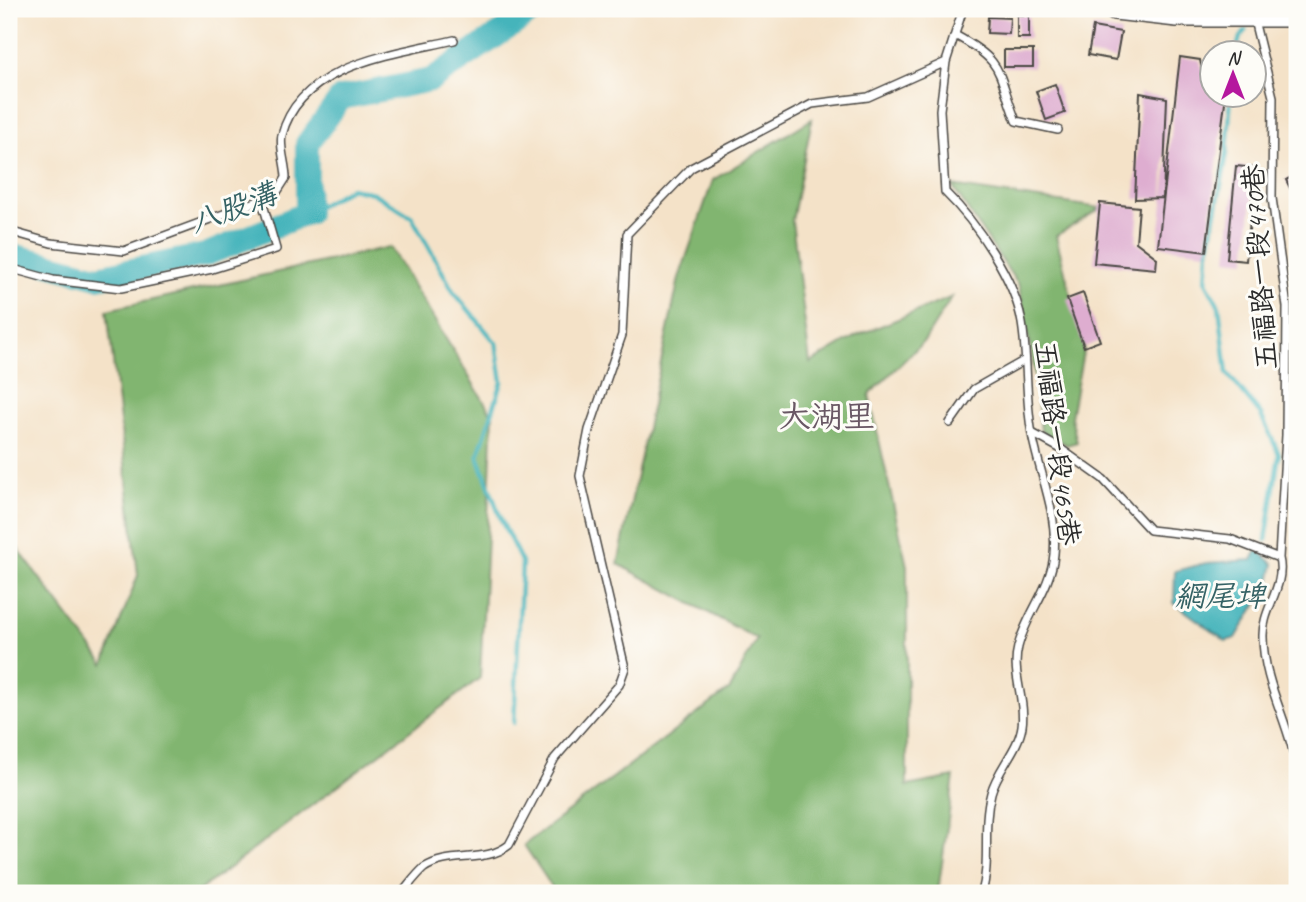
<svg xmlns="http://www.w3.org/2000/svg" width="1306" height="902" viewBox="0 0 1306 902" font-family="Caveat,'LXGW WenKai TC',sans-serif">
  <rect width="100%" height="100%" fill="#fdfcf7"/>
  <filter id="ink" filterUnits="userSpaceOnUse"><feTurbulence type="fractalNoise" baseFrequency=".0143" numOctaves="2"/><feDisplacementMap in="SourceGraphic" scale="14" xChannelSelector="R" yChannelSelector="G"/><feConvolveMatrix kernelMatrix="1 2 1 2 8 2 1 2 1" color-interpolation-filters="sRGB"/></filter>
  <filter id="wash" filterUnits="userSpaceOnUse"><feTurbulence type="fractalNoise" baseFrequency=".00686" numOctaves="4" result="noise"/><feDisplacementMap in="SourceGraphic" scale="28" xChannelSelector="R" yChannelSelector="G"/><feGaussianBlur stdDeviation="1.57" result="paint"/><feColorMatrix in="noise" values="0 0 0 0 0 0 0 0 0 0 0 0 0 0 0 0 0 1.4 0 .05"/><feComposite in="paint" operator="in"/></filter>
  <g filter="url(#wash)">
    <rect width="100%" height="100%" fill="#f4e2c8"/>
    <!-- forest -->
    <path fill="#81b570" stroke="#56704e" stroke-width="2" d="M812,119l-20,102 18,142 46,-27 96,-39 -27,43 -56,55 38,171v220l47,-9 -16,115 -382,1 -32,-48 206,-156 27,-50 -139,-75 61,-286 34,-98z
      M952,186l149,22 -45,28 28,111 -13,70 6,25 -10,3 -26,-14 -8,-70 -14,-75z
      M390,247l103,169 -13,262 -284,215h-187v-356l95,127 34,-89 -31,-265z
      M1291,446l6,1v115z"/>
    <!-- water -->
    <path fill="#44b4bb" stroke="#387073" stroke-width="2" d="M1257,550l17,14 -4,17 -34,57 -10,3 -52,-38 1,-32 31,-8 46,-3z"/>
    <g fill="none" stroke-linecap="round" stroke-linejoin="round">
      <!-- stream -->
      <path stroke="#44b4bb" stroke-width="4.5" d="M1236,52l4,-15 6,-6
        M1231,94l-4,59 -19,100 -2,29 13,24 8,67 34,42 18,39 -13,86
        M307,213l44,-25 22,5 39,24 41,74 43,52 6,39 -24,74 24,66 20,41 -8,160"/>
      <!-- river -->
      <path stroke="#44b4bb" stroke-width="24" d="M9,254l89,23 107,-22 102,-42v-69l34,-46 90,-18 105,-71"/>
    </g>
    <g id="blocks">
      <!-- building -->
      <path fill="#deadd0" d="M1017,15h12v23h-12z
        M988,17l22,1 -1,16 -22,-1z
        M1093,27l28,5 -5,28 -28,-5z
        M1004,50h29v17h-29z
        M1180,57l20,3 2,10h10v24h14l-20,158 -48,-6z
        M1055,84l10,29 -19,7 -10,-29z
        M1140,93l27,5 -4,100 -28,1z
        M1236,166l19,2 -9,93 -19,-2z
        M1297,174v28l-11,-22z
        M1100,203l39,4 -3,35 21,16 -1,11 -62,-6z
        M1083,293l17,48 -16,6 -17,-48z"/>
    </g>
  </g>
  <g filter="url(#ink)">
    <use href="#blocks" fill-opacity="0" stroke="#494643" stroke-width="2"/>
    <g fill="none" stroke-linecap="round" stroke-linejoin="round">
      <defs>
        <path id="lane" d="M963,9l-17,53 -6,48 5,82c31,30 70,87 77,131 6,36 3,74 10,111 7,39 26,78 22,120 -3,35 -28,60 -36,93 -7,26 8,53 4,79 -3,23 -25,44 -31,67 -9,34 0,67 -9,100
          M1254,20l19,77 -1,101 15,109 -1,128 -7,123
          M955,35c51,28 41,35 61,86l42,9
          M9,231l42,12 73,8 151,-56 11,-17c0,-13 -7,-32 -4,-43 18,-71 112,-81 172,-95
          M9,268l44,12 68,8 91,-19 64,-20 -14,-48
          M950,423l24,-34 51,-29
          M1032,433l29,16 42,30 47,51 80,9 49,19c7,28 -17,51 -16,79 0,46 27,87 34,132
          M402,893c7,-8 14,-18 22,-25 25,-17 61,-4 85,-23l46,-87 64,-73 6,-17 -45,-192 9,-46 33,-95 5,-101 64,-66 121,-64 56,-7 78,-35"/>
        <path id="secondary" d="M1115,9l62,7h120"/>
      </defs>
      <!-- lane casing -->
      <use href="#lane" stroke="#494643" stroke-width="10"/>
      <!-- secondary casing -->
      <use href="#secondary" stroke="#494643" stroke-width="24"/>
      <!-- lane -->
      <use href="#lane" stroke="#fff" stroke-width="7"/>
      <!-- secondary -->
      <use href="#secondary" stroke="#fff" stroke-width="21"/>
    </g>
  </g>
  <g text-anchor="middle" stroke-width="6" stroke-linejoin="round" paint-order="stroke">
    <!-- street labels -->
    <g font-size="28" fill="#2b2b2b" stroke="#fdfcf7">
      <text transform="translate(1259 267) rotate(-94)" y="10">五福路一段470巷</text>
      <text transform="translate(1058 443) rotate(83)" y="10">五福路一段465巷</text>
    </g>
    <!-- water labels -->
    <g font-size="30" font-style="italic" fill="#356265" stroke="#fdfcf7">
      <text transform="translate(233 208) rotate(-21)" y="10">八股溝</text>
      <text x="1220" y="606">網尾埤</text>
    </g>
    <!-- quarter labels -->
    <g font-size="32" fill="#6a5865" stroke="#fdfcf7">
      <text x="827" y="427">大湖里</text>
    </g>
  </g>
  <!-- margin -->
  <rect width="1306" height="902" fill="none" stroke="#fdfcf7" stroke-width="35"/>
  <!-- north arrow -->
  <g transform="translate(1233 74)"><circle r="33" fill="#fdfcf7" stroke="#a9a8a5" stroke-width="2"/>
  <path d="M0-5L12 26L0 18L-12 26Z" fill="#b5179e"/>
  <text y="-10" font-size="19" font-weight="bold" text-anchor="middle" fill="#2b2b2b">N</text>
  </g>
</svg>
